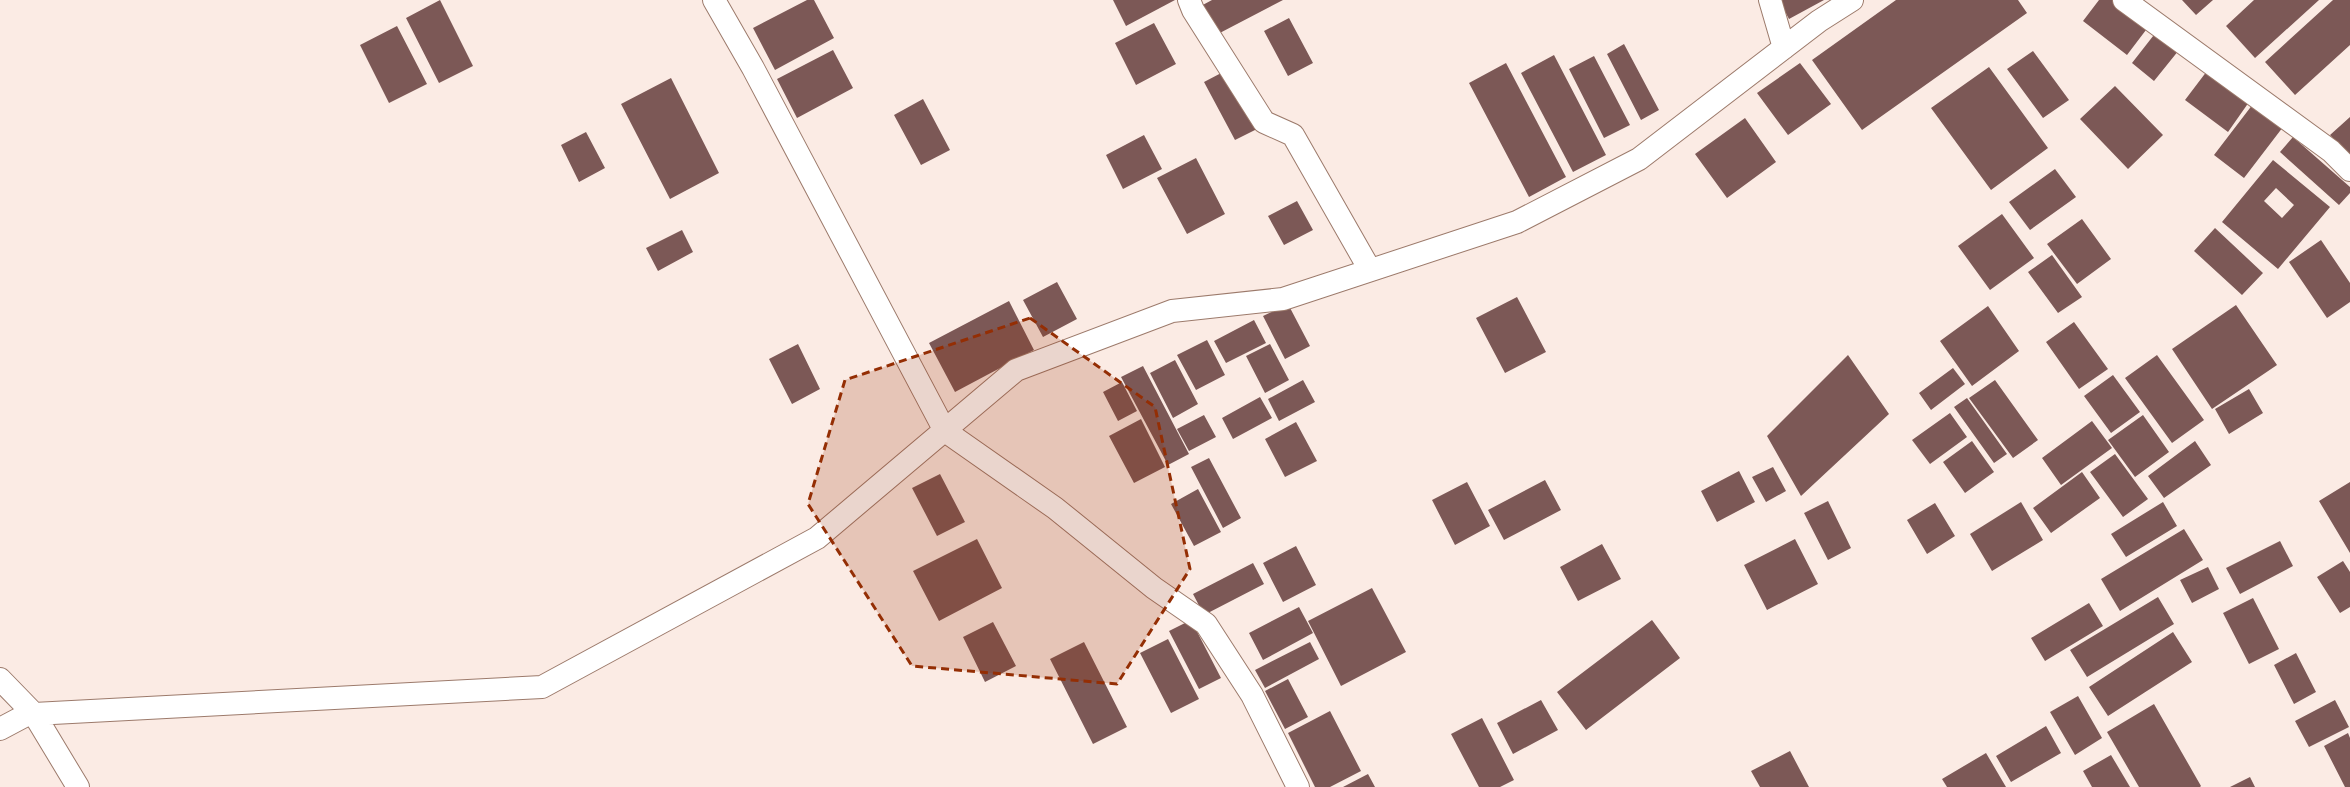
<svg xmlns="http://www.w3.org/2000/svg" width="2350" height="787" viewBox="0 0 2350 787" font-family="'Exo 2',sans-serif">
  <rect width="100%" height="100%" fill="#fbebe4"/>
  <!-- building -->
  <path fill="#7c5856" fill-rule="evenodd" d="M440,0l33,66 -34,17 -33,-65z
    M807,0h7l20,38 -59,32 -22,-42z
    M1113,0h62l-49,26z
    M1212,0h71l-69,36 -15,-29z
    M1779,0h45l-35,19z
    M1896,0h122l9,13 -165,117 -50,-70z
    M2099,0h17l33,26 -22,29 -44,-34z
    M2182,0h31l-17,15z
    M2254,0h65l-64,58 -29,-32z
    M2333,0h17v45l-55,50 -30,-33z
    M1289,18l24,45 -25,13 -24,-45z
    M1154,23l22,41 -40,21 -21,-42z
    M397,26l30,58 -38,19 -29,-58z
    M2157,31l22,19 -25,31 -22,-18z
    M1624,44l35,66 -18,10 -34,-66z
    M833,50l20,38 -56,30 -20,-39z
    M2033,51l36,49 -26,18 -36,-49z
    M1554,55l52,100 -33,17 -52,-99z
    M1594,56l36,69 -26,13 -35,-69z
    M1506,63l60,114 -37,20 -60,-114z
    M1800,63l31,41 -43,31 -31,-42z
    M1989,67l59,81 -57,42 -60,-82z
    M1225,71l32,58 -22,11 -31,-58z
    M2207,71l42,31 -21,30 -43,-32z
    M671,78l48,95 -49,26 -49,-95z
    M2115,86l48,49 -35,34 -48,-50z
    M923,99l27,51 -29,15 -27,-50z
    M2253,104l30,23 -39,51 -30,-23z
    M2350,117v40l-20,-22z
    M1745,118l31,44 -49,36 -32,-44z
    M586,132l19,36 -26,14 -18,-37z
    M1144,135l18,34 -39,20 -17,-34z
    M2293,137l57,50v6l-11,12 -59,-53z
    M1196,158l29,56 -38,20 -30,-56z
    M2273,160l57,47 -52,62 -56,-47zM2276,188l18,17 -12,13 -18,-17z
    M2055,169l21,28 -46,33 -21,-28z
    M1297,201l16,29 -29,15 -16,-29z
    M2002,214l32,44 -44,32 -32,-44z
    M2082,219l29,40 -34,25 -30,-40z
    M2215,228l48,45 -21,22 -48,-44z
    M682,230l11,22 -35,19 -12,-23z
    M2321,240l29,43v19l-23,16 -38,-56z
    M2052,255l30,42 -24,16 -30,-41z
    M1057,282l20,37 -34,18 -20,-37z
    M1517,297l29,55 -41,21 -29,-55z
    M1009,301l25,49 -79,42 -26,-49z
    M1288,304l22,42 -25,13 -22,-43z
    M2236,305l41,60 -65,44 -40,-60z
    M1988,306l31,45 -47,35 -32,-45z
    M1254,320l12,23 -40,20 -12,-22z
    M2074,322l34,47 -29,20 -33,-47z
    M1207,340l18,35 -29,15 -19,-35z
    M798,344l22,45 -28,15 -23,-45z
    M1270,344l19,36 -24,13 -19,-37z
    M1848,355l41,59 -88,82 -34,-60z
    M2157,355l47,65 -32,23 -47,-65z
    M1175,360l23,44 -25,14 -23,-45z
    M1143,366l46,88 -21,11 -47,-88z
    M1953,368l12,16 -34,26 -12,-17z
    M2113,375l27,37 -29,21 -27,-37z
    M1303,380l12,22 -36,19 -11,-22z
    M1995,380l43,60 -25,18 -44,-60z
    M1122,382l15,29 -19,10 -15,-29z
    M2249,389l14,24 -34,21 -14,-25z
    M1260,397l12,21 -39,21 -11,-21z
    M1967,398l40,56 -13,9 -40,-56z
    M1950,413l17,24 -37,27 -18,-24z
    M1204,415l12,22 -27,14 -12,-22z
    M2143,415l26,37 -34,25 -27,-37z
    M1141,419l24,48 -31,16 -25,-47z
    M2092,421l20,27 -51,37 -19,-27z
    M1296,422l21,39 -32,16 -20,-38z
    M1972,441l22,31 -29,21 -22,-31z
    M2195,441l16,24 -47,33 -16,-22z
    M2115,454l33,45 -25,18 -33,-45z
    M1209,458l32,60 -18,10 -32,-61z
    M1773,467l13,24 -20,11 -14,-25z
    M1739,471l16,31 -38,20 -16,-31z
    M2082,472l18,26 -49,35 -18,-25z
    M940,474l25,48 -28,14 -25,-48z
    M1545,480l16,30 -57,30 -16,-30z
    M1467,482l23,44 -35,19 -23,-45z
    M2350,482v71l-31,-52z
    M1198,489l23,43 -27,14 -23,-42z
    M1828,501l23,47 -23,12 -24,-47z
    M2021,502l22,38 -51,31 -22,-37z
    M2163,502l14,24 -51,31 -15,-23z
    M1935,503l20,33 -28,18 -20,-34z
    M2184,529l19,31 -83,51 -19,-32z
    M977,539l25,49 -63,33 -26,-50z
    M1795,539l23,45 -51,26 -23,-45z
    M2280,541l13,25 -53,28 -14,-26z
    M1602,544l19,35 -43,22 -18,-34z
    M1296,546l20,39 -33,17 -20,-39z
    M2343,561l7,11v35l-10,6 -23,-36z
    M1253,563l11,21 -60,31 -11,-21z
    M2208,567l11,22 -27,14 -12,-23z
    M1372,588l34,64 -65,34 -33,-65z
    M2158,597l16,27 -87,53 -17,-27z
    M2253,598l26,51 -30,15 -26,-51z
    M2089,603l14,23 -58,35 -14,-23z
    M1299,607l14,26 -50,27 -14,-27z
    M1191,620l30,58 -22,11 -30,-58z
    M1652,620l28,38 -94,72 -29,-38z
    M993,622l23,44 -31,16 -22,-45z
    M2173,632l19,30 -84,54 -19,-29z
    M1168,639l31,60 -28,14 -31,-60z
    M1084,642l43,85 -34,17 -43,-85z
    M1310,642l9,17 -54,29 -10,-18z
    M2296,653l20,39 -22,12 -20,-39z
    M1288,679l20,38 -23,12 -20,-38z
    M2078,696l24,42 -27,17 -25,-43z
    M1541,700l17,30 -45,24 -16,-31z
    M2335,700l14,27 -40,20 -14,-26z
    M2154,704l47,82 -1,1h-61l-32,-55z
    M1330,711l31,60 -31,16h-15l-27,-54z
    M1482,718l32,62 -14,7h-21l-28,-53z
    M2046,726l15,27 -50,29 -15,-26z
    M2348,733l2,5v49h-5l-21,-41z
    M1790,751l19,36h-49l-9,-16z
    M1986,753l20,34h-59l-5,-8z
    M2111,755l19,32h-38l-9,-16z
    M1368,774l7,13h-32z
    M2250,777l5,10h-25z"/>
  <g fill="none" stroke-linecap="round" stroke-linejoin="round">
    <defs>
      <path id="minor" d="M714,0l39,68 192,363 110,77 99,80 52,36 46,71 46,92
        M1189,0l4,10 71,112 29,13 77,135
        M1770,0l14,48
        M2124,0l207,151 19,19
        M0,679l34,35 44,73
        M34,714l508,-27 275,-149 199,-168 156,-59 111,-12 234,-77 122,-63 180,-138 33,-21
        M0,729l32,-17"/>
    </defs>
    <!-- minor casing -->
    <use href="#minor" stroke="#9c7a6b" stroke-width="24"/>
    <!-- minor -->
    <use href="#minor" stroke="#fff" stroke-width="22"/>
  </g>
  <!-- marked area -->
  <path fill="#942e04" fill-opacity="0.2" stroke="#942e04" stroke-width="3" stroke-dasharray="8 5" stroke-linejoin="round" d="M1030,318l125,89 35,162 -73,115 -205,-18 -104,-162 37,-124z"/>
</svg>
